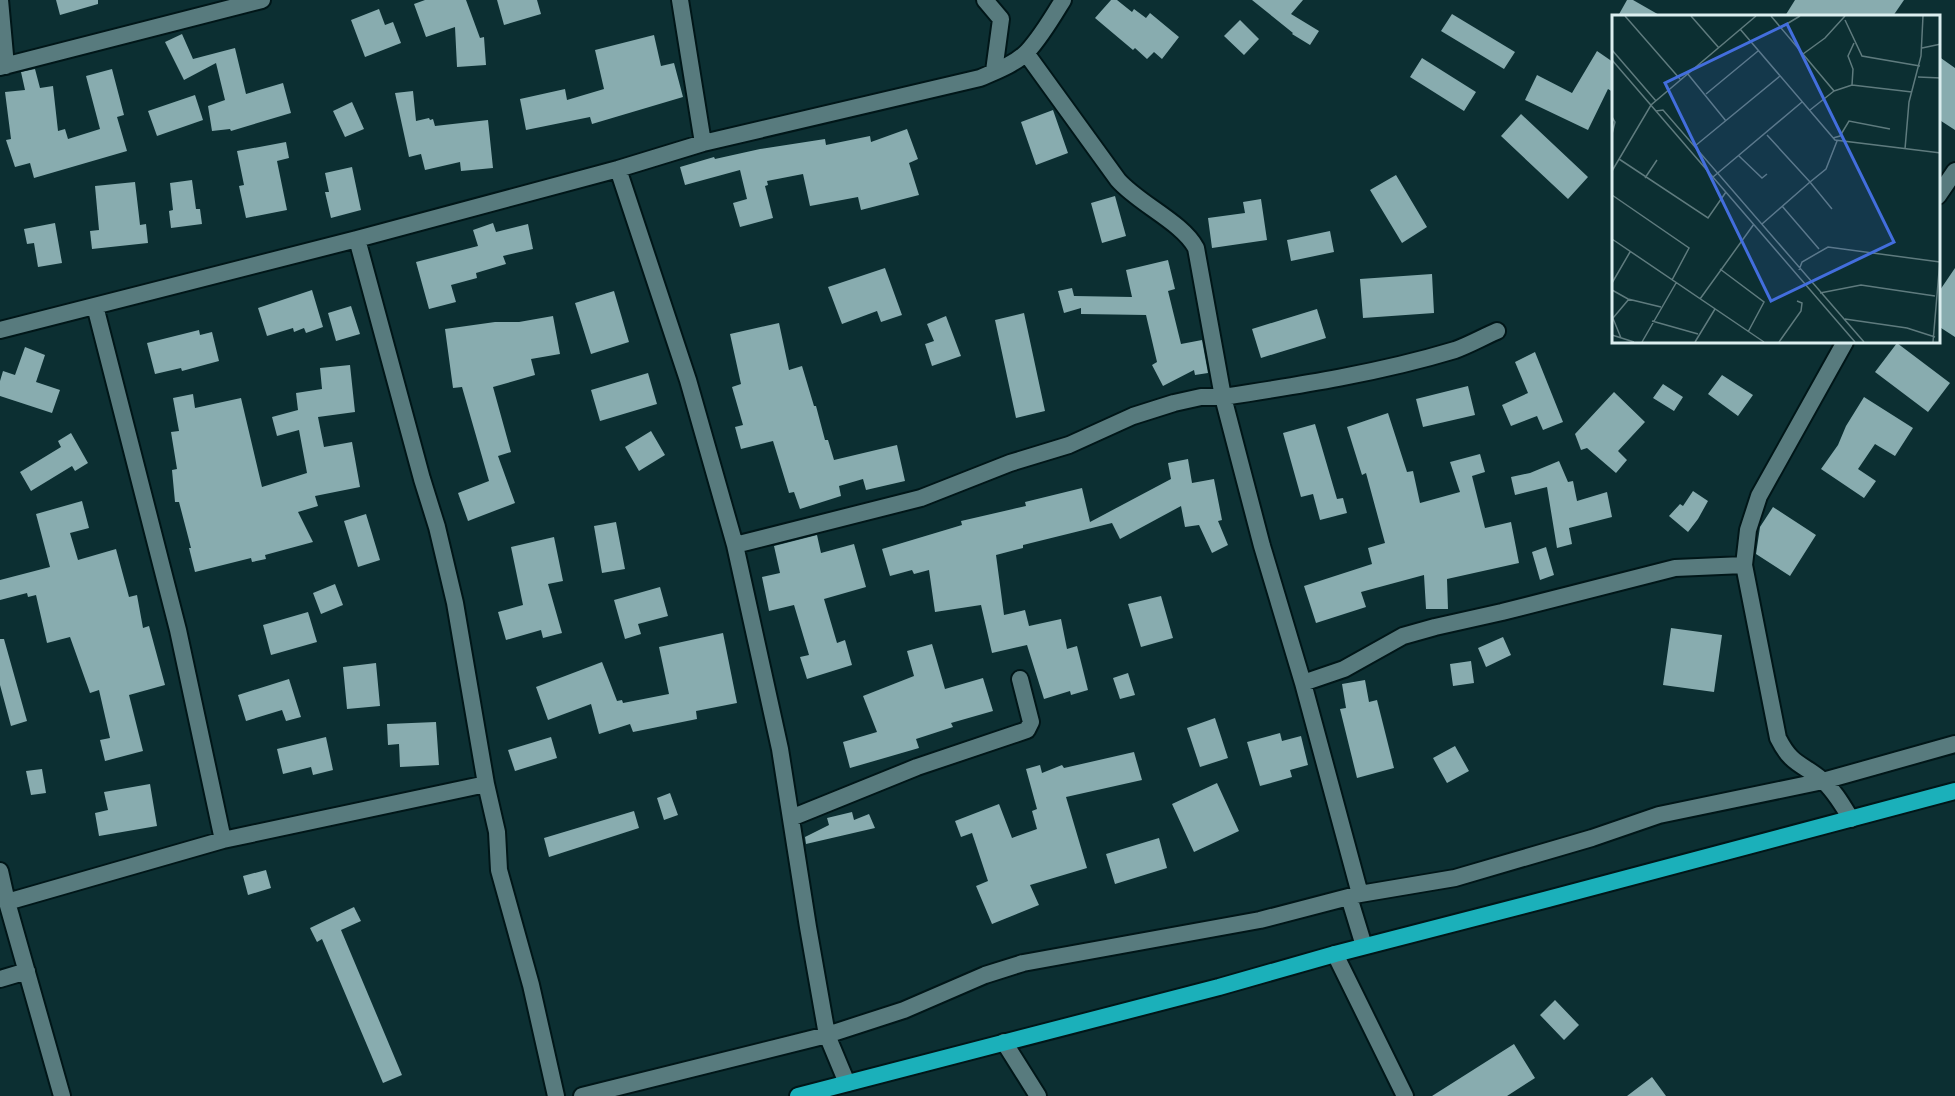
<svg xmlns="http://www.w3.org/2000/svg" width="1955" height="1096" viewBox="0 0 1955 1096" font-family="'Archivo Narrow',sans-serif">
  <rect width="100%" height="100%" fill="#0c2f32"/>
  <!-- building -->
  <path fill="#88acaf" d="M56,0h42v4l-38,11z
    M425,0h41l14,38 4,-1 2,28 -29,2 -2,-40 -29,10 -12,-33z
    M497,0h40l4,14 -37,11z
    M1111,0h6l15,12 2,-3 12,9 4,-5 29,24 -17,22 -8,-7 -7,7 -12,-11 -2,2 -38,-32z
    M1252,0h51l-12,14 28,17 -9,14 -18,-11 1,-1z
    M1627,0h6l28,16h-43z
    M1795,0h109l-11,16h-108z
    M379,9l6,16 8,-3 8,21 -36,14 -14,-37z
    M1452,14l63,38 -11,17 -63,-38z
    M1240,20l19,19 -15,16 -20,-19z
    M182,34l11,25 42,-11 11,46 37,-11 8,30 -60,18 -1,-2 -18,2 -4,-25 17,-6 -9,-37 -32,17 -19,-38z
    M654,35l7,31 13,-3 9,34 -91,27 -2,-7 -64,13 -6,-31 45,-10 2,11 37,-11 -9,-39z
    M1597,51l16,11v30l-5,-3 -20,41 -63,-30 12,-25 35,18z
    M1938,56l17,12v62l-17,-11z
    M1422,58l54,34 -12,19 -54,-34z
    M35,69l5,19 13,-2 5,45 7,-2 3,10 32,-10 -14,-53 26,-7 12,46 -7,2 10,34 -93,27 -4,-15 -15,4 -9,-27 5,-1 -6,-47 20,-2 -4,-18z
    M413,91l3,30 13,-3 1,2 3,-1 2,7 53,-6 5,48 -32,3 -1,-9 -35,8 -4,-16 -12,3 -14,-64z
    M195,95l8,25 -46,16 -9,-25z
    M352,102l12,27 -19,8 -12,-26z
    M1053,110l15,43 -32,12 -15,-43z
    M1521,114l67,63 -20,22 -67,-63z
    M907,129l11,30 -9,4 10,32 -58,15 -3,-13 -48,9 -7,-32 -36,7 1,4 -3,1 8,32 -33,9 -7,-24 14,-4 -7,-29 -55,15 -5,-18 34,-10 1,2 45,-10 65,-10 1,6 44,-9 1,6z
    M286,142l3,16 -12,3 10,49 -41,8 -7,-32 5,-1 -7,-34z
    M352,167l9,43 -30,8 -6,-26h4l-4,-19z
    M1396,175l31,52 -25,16 -32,-53z
    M192,180l4,29h4l2,15 -31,4 -2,-17 4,-1 -3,-27z
    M135,182l4,34 1,9 6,-1 2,19 -56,6 -2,-18 9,-1 -4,-44z
    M1115,196l11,40 -24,7 -11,-40z
    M1261,199l6,41 -55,8 -4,-30 37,-5 -2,-11z
    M55,223l7,40 -24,4 -4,-24 -7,1 -3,-15z
    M493,223l3,9 32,-8 5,25 -30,7 3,8 -30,9 1,5 -26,7 5,17 -27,7 -13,-47 62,-16 -5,-16z
    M1330,231l4,21 -43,9 -4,-21z
    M1168,260l7,29 -7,2 13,53 21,-4 6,33 -13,2 -1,-5 -31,16 -11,-21 5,-3 -11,-47 -65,-1v-6l-17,5 -6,-22 14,-3 2,8 58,1 -6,-27z
    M885,268l17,47 -21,7 -4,-11 -35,13 -14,-37z
    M1955,268v69l-17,-11v-33z
    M1432,274l2,39 -71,5 -3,-39z
    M312,290l11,37 -17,6 -2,-5 -10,4 -1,-4 -26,8 -9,-28z
    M614,291l15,51 -38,12 -16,-51z
    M351,306l9,28 -24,7 -8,-28z
    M1317,309l9,29 -65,20 -9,-29z
    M1024,313l21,98 -29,7 -21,-98z
    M553,316l7,38 -29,5 4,16 -42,12 18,65 -13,4 17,47 -47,18 -10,-28 31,-12 -27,-94 -9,1 -8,-59 50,-7h24z
    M946,316l15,40 -29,10 -7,-22 9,-3 -7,-17z
    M779,323l10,47 13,-4 12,40h2l9,34h3l6,20 63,-15 8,36 -39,9 -3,-11 -24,7 2,10 -41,13 -6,-17 -5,1 -16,-52 -32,8 -6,-22 8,-2 -11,-38 9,-3 -11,-50z
    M199,330l1,5 12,-3 7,29 -37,10 -1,-3 -26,6 -8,-31z
    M1897,343l53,40 -22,29 -53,-40z
    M25,347l20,8 -9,27 24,8 -8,23 -52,-17v-15l3,-10 12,4z
    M1535,352l28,70 -20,8 -6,-14 -26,10 -9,-21 26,-12 -13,-31z
    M350,365l5,47 -37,5 6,30 28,-5 8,45 -45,9 3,10 -20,6 15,30 -48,13 1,4 -14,3 -1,-4 -56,14 -6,-24h2l-12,-46h-4l-3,-32 5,-1 -6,-37 8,-1 -6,-33 20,-4 2,14 46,-10 21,89 45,-14 -8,-43 -22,6 -5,-19 26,-7 -2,-17 26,-4 -2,-21z
    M648,373l9,31 -57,17 -9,-31z
    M1722,375l31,20 -15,21 -30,-22z
    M1663,384l20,13 -9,14 -21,-13z
    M1468,386l7,29 -52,12 -7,-28z
    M1614,392l31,30 -27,29 9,9 -11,13 -29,-25 -6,2 -6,-16z
    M1864,397l49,31 -18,28 -20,-12 -17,25 18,12 -12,17 -43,-29 17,-24 8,-19z
    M1388,413l19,59 6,-1 7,32 40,-11 -10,-30 30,-8 5,18 -13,4 13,52 26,-6 8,41 -72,16 1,30h-22l-2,-34 -63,17 5,15 -50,16 -12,-37 68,-22 -4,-16 17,-5 -19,-70 -4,2 -15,-48z
    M1315,424l22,75 6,-1 4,15 -27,7 -7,-26 -12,3 -18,-64z
    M651,431l14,24 -26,16 -14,-24z
    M71,433l17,30 -13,8 -3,-5 -41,25 -11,-19 41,-25 -3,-6z
    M1188,459l4,24 22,-4 8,41 -4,1 10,24 -16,8 -13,-28 -14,2 -4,-21 -61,33 -8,-16 -89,22v3l-27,7 8,60 21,-5 4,16 32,-7 6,30 10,-3 11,44 -17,5 -1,-4 -26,8 -17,-54 -35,8 -11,-48 -46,7 -6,-42 -15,4 -2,-4 -22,6 -8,-27 80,-24 -1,-4 65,-15 -1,-4 57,-14 8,34 81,-43 -3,-16z
    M1559,461l9,21 5,-1 4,20 30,-9 5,25 -43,11 3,16 -15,4 -10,-61 -32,8 -4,-18 19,-4z
    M1693,491l15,10 -10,18 -10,13 -19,-16 11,-12 3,2z
    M82,501l7,27 -19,5 8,27 38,-11 13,48 8,-2 6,33 6,-2 16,59 -36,10 14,56 -38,10 -5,-21 10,-2 -11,-48 -9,3 -20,-56 -23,6 -11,-48 -8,2 -1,-4 -27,7v-20l50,-13 -14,-53z
    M1773,507l43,28 -26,41 -34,-22 4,-27z
    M366,514l14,46 -22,7 -14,-46z
    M616,522l9,47 -23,4 -8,-47z
    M817,535l4,18 33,-9 12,43 -42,12 13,44 8,-3 7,25 -45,14 -7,-22 9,-2 -15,-50 -25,6 -7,-34 18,-4 -6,-27z
    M554,537l9,44 -15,3 14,49 -19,5 -2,-8 -35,10 -8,-28 25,-7 -12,-58z
    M1546,547l8,28 -14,5 -8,-28z
    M335,584l8,21 -22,9 -8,-21z
    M660,587l8,29 -30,8 3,10 -16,5 -11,-39z
    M1161,596l12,42 -32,9 -13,-43z
    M308,612l9,30 -46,13 -8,-30z
    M1671,628l51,7 -8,57 -51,-7z
    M723,633l14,70 -41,8 1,8 -64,13 -3,-8 -31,10 -8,-30 -43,16 -12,-33 66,-25 15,39 5,-1 1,3 46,-9 -10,-47z
    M1503,637l8,18 -25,12 -8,-19z
    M0,639h4l23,82 -16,5 -11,-41z
    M932,644l13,45 38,-11 10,33 -42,12 2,4 -37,12 3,9 -69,20 -7,-26 34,-10 -14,-36 51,-20 -7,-25z
    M1471,661l3,22 -21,3 -3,-22z
    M376,663l4,43 -33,3 -4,-42z
    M1128,673l7,22 -15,4 -7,-21z
    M289,679l12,38 -15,4 -4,-11 -36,11 -8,-26z
    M1365,680l4,22 8,-2 17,68 -37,10 -17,-69 6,-1 -4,-24z
    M1215,718l13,40 -28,9 -13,-39z
    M436,722l3,43 -39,2 -1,-23 -11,1 -1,-21z
    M1280,733l2,8 19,-5 7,29 -18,5 2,7 -32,9 -13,-44z
    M326,737l7,33 -20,5 -2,-8 -28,7 -6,-25z
    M551,737l6,21 -42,13 -7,-21z
    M1455,746l14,25 -22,12 -14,-25z
    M1134,752l8,28 -76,17 21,71 -57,17 9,20 -47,19 -16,-38 12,-5 -16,-48 -11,4 -6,-16 44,-17 13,34 25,-9 -5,-18 5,-2 -11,-40 14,-4 2,8 20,-8 2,3z
    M42,769l4,24 -15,2 -5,-24z
    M1217,783l22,48 -45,21 -22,-48z
    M150,784l7,42 -58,10 -4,-23 13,-3 -4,-18z
    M670,793l8,22 -14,5 -7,-22z
    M634,811l5,17 -90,29 -5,-19z
    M852,812l2,8 15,-6 6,14 -69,16 -1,-7 24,-12 -2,-7z
    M1159,838l8,30 -52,16 -9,-30z
    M266,870l5,18 -23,7 -5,-19z
    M354,907l7,14 -20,9 61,145 -19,8 -61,-144 -5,3 -7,-14z
    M1555,1000l24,25 -15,15 -24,-25z
    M1514,1044l21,34 -28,18h-75z
    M1652,1077l14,19h-39z"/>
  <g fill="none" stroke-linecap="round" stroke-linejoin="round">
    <defs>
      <path id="minor" d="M0,0l6,66
        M680,0l23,143
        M985,0l16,19 -7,52
        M0,67l262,-67
        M618,169l70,211 47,165 45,204 28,178 19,108 20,48
        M1938,196l17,-25
        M357,239l65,240 15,48 18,76 31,181 11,48 2,38 32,115 25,111
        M95,306l83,324 45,210
        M0,330l357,-91 261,-70 85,-26 277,-65c16,-7 35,-14 47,-26 14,-15 25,-34 36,-52
        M1845,342l-86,154 -11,34 -4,35 34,173c14,28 24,25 44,42 12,10 21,26 29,39
        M735,545l186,-47 89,-35 59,-18 64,-29 41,-13 27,-6h22l-27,-149c-14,-26 -57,-44 -78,-68l-92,-127
        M1303,683l41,-14 59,-33 32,-9 67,-15 173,-44 69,-3
        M791,818l126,-51 110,-37 4,-8 -11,-43
        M0,871l7,31 55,194
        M1360,894l-57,-211 -41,-137 -39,-149c78,-12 156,-24 232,-47 14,-5 28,-13 42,-19
        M1349,897l15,49
        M7,902l216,-62 263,-56
        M1335,954l70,142
        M0,979l27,-8
        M1004,1042l34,54
        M582,1096l245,-61 77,-25 81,-35 38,-12 237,-43 100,-26 95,-16 137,-40 67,-23 164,-34 132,-37"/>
      <path id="trunk" d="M798,1096l421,-109 116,-33 213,-55 407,-108"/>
    </defs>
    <!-- minor casing -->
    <use href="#minor" stroke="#001618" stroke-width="20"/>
    <!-- trunk casing -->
    <use href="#trunk" stroke="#001618" stroke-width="20"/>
    <!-- minor -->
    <use href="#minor" stroke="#587b7e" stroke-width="16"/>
    <!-- trunk -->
    <use href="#trunk" stroke="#1bb0ba" stroke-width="16"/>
  </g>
  <!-- overview -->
  <g transform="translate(1612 15)">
    <rect width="328" height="328" fill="#0c2f32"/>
    <path fill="none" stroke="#5f7b7e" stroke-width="1.5" d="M13,1l55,63M79,1l28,32M159,1l63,75 -24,19M233,5l17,36 58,10M168,13l20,-12M128,14l95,111 106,13M310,33l19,-4M0,35l44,51M191,39l22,-16 20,-22M0,45l243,282M75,58l39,48M306,62l23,1M240,70l1,-16 -5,-13 6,-13M222,76l18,-6 60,7M94,79l52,-43M44,96l7,-1 201,232M0,102l3,5 -3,12M155,120l43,47 16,-13 11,-28M221,123l7,-2 9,-15 41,8M83,131l85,-70M293,134l4,-47 12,-46 2,-40M127,141l23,22 5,-4M7,144l89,59 18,-26M0,156l39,-66 105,-89M101,162l89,-75M33,163l12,-18M0,180l77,53 -17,32M170,191l37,43M150,209l48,-42 22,27M0,224l152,103M108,254l44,33 -16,30M187,255l3,-8 26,-15 112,15M0,268l18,-31M0,275l16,9 33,8M208,278l41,-8 74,11M88,284l54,-75M0,301l9,22M1,303l16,-19M233,304l62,9 28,9M40,306l46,13M0,320l22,7M30,327l34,-59M83,327l20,-33M167,327l22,-31 1,-8 -5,-2M321,327l7,-82"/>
    <path fill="#436edd" fill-opacity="0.15" stroke="#436edd" stroke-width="3" d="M175,9l107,218 -123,59 -106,-218z"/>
    <rect width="328" height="328" fill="none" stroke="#dbeeef" stroke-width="3"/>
  </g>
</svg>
